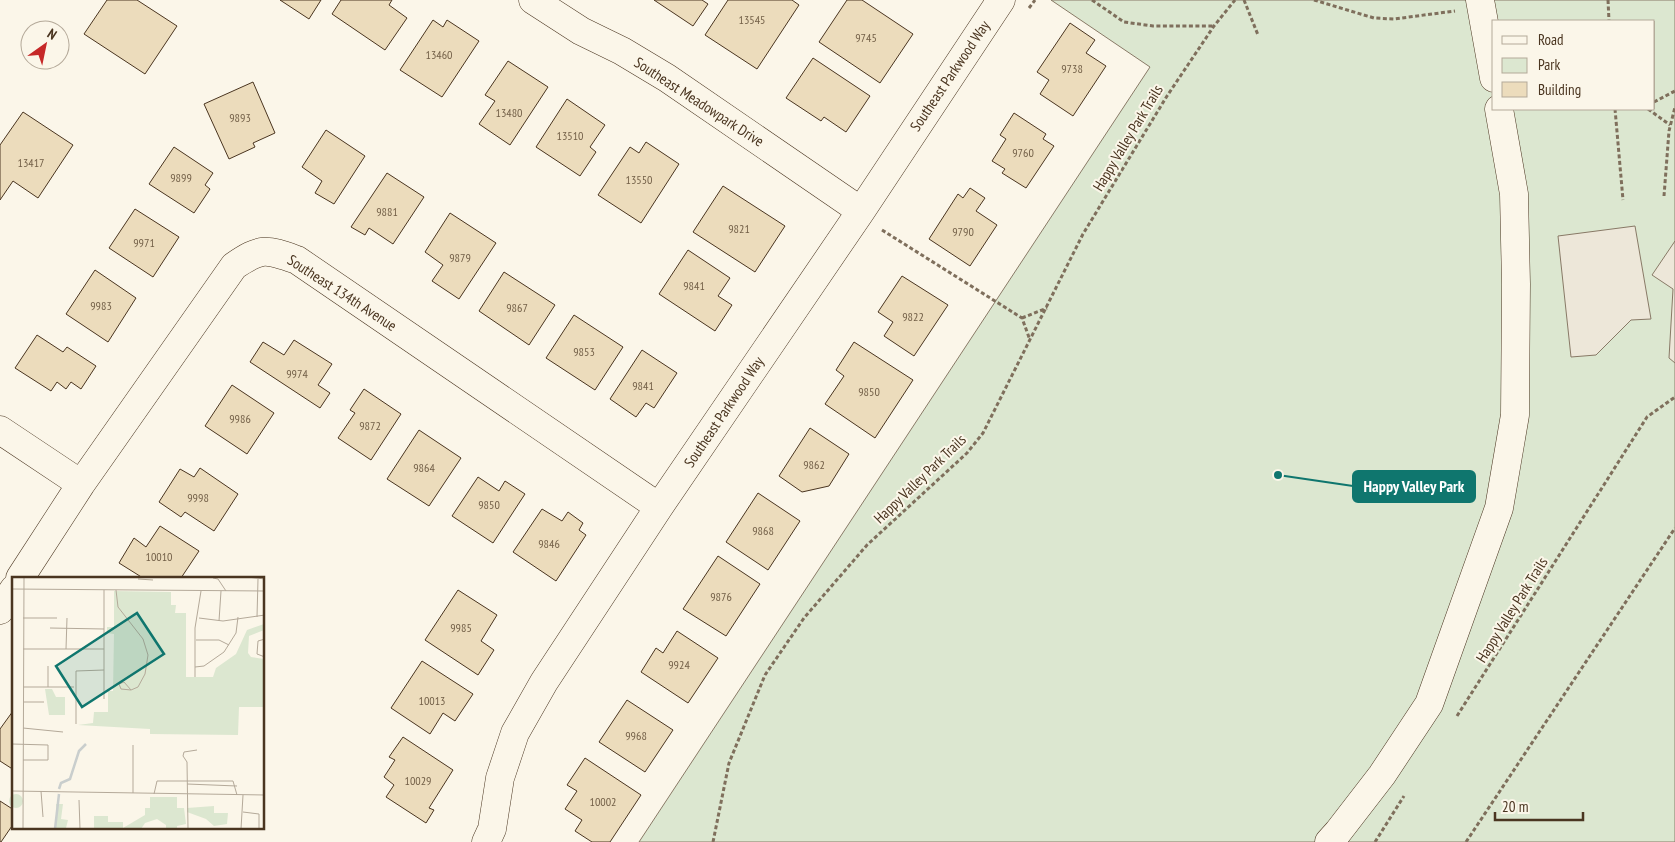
<svg xmlns="http://www.w3.org/2000/svg" width="1675" height="842" viewBox="0 0 1675 842" font-family="'PT Sans Narrow',sans-serif">
  <rect width="100%" height="100%" fill="#fbf6e9"/>
  <!-- green -->
  <path fill="#dce7d0" stroke="#887966" fill-rule="evenodd" d="M1051,0h624v842h-1036l511,-775zM1494,21h160v88h-160z"/>
  <!-- parking -->
  <path fill="#ede7d9" stroke="#887966" d="M1635,226l16,93 -20,1 -35,35 -25,2 -13,-121z
    M1675,241v122l-6,-5 4,-69 -21,-14z"/>
  <!-- building -->
  <path fill="#ecdcbc" stroke="#4a3520" d="M107,0h30l40,26 -32,48 -61,-40z
    M280,0h41l-12,19z
    M341,0h51l-3,5 18,13 -22,32 -53,-36z
    M654,0h48l6,4 -15,22z
    M728,0h64l7,5 -42,64 -52,-34z
    M847,0h15l51,34 -33,49 -61,-41z
    M433,20l10,7 4,-7 32,21 -37,56 -42,-27z
    M1070,23l25,17 -9,13 20,13 -33,50 -33,-22 9,-14 -12,-8z
    M813,58l57,38 -24,36 -22,-15 -3,4 -35,-23z
    M508,61l40,26 -38,58 -31,-21 16,-23 -10,-6z
    M253,82l22,51 -22,10 2,4 -26,12 -25,-55z
    M567,99l38,26 -15,22 6,5 -16,24 -44,-29z
    M23,112l50,33 -35,53 -25,-17 -13,19v-55z
    M1014,113l32,21 -3,5 11,7 -28,42 -24,-15 3,-4 -13,-8 14,-22 -6,-4z
    M326,130l39,26 -31,48 -19,-11 7,-12 -20,-14z
    M646,142l33,22 -38,59 -43,-28 32,-48 9,6z
    M174,147l39,26 -8,12 5,4 -16,24 -45,-29z
    M387,173l37,24 -31,47 -24,-16 -4,7 -14,-8z
    M723,186l62,40 -30,46 -62,-40z
    M970,188l15,10 -9,13 21,14 -27,41 -41,-27 29,-45 5,4z
    M135,209l44,28 -26,40 -44,-29z
    M450,213l46,30 -37,56 -27,-18 11,-16 -18,-13z
    M688,250l42,28 -12,18 14,9 -17,26 -56,-37z
    M95,270l41,28 -28,44 -42,-28z
    M504,272l51,33 -26,40 -50,-34z
    M902,276l46,29 -34,51 -30,-20 9,-14 -15,-10z
    M574,315l49,32 -28,43 -49,-32z
    M37,335l26,17 4,-5 29,19 -15,23 -10,-7 -5,7 -9,-7 -6,9 -36,-23z
    M294,340l38,24 -14,21 12,8 -10,15 -70,-46 13,-20 21,13z
    M854,342l59,38 -38,58 -50,-34 19,-28 -8,-6z
    M642,350l35,23 -23,35 -8,-5 -10,14 -26,-18z
    M232,385l42,28 -27,41 -42,-28z
    M364,389l37,25 -30,46 -33,-22 17,-25 -5,-3z
    M810,428l39,26 -20,32 -27,6 -23,-16z
    M419,430l42,28 -32,48 -42,-27z
    M200,468l38,26 -24,37 -29,-19 -4,5 -22,-15 21,-33 14,8z
    M478,477l21,14 6,-10 20,13 -32,49 -41,-27z
    M758,493l42,28 -32,49 -42,-28z
    M542,509l20,12 6,-9 15,11 -4,7 7,5 -30,46 -43,-29z
    M160,526l39,25 -18,27h-38l-24,-15 15,-25 12,9z
    M718,556l42,28 -34,52 -43,-27z
    M458,590l39,25 -16,26 13,9 -16,25 -53,-35z
    M677,631l41,27 -30,45 -47,-31 15,-24 7,5z
    M422,661l51,33 -18,27 -12,-8 -13,21 -39,-26z
    M627,700l46,30 -28,42 -46,-30z
    M13,711l1,1v58l-14,-9v-32z
    M403,737l50,33 -24,38 5,2 -8,13 -40,-26 8,-12 -10,-8 11,-17 -6,-3z
    M585,758l56,37 -31,47h-18l-17,-11 7,-11 -17,-11 12,-18 -10,-6z
    M0,801l14,9v13l-13,19h-1z"/>
  <g fill="none" stroke-linecap="round" stroke-linejoin="round">
    <defs>
      <path id="minor" d="M533,0l48,31 41,20 45,27 194,133
        M1480,0l14,78
        M0,430l81,54
        M20,578l61,-94 153,-218c28,-19 32,-17 63,-6l362,247
        M0,610l14,-21
        M486,842l6,-13 8,-51 15,-45 29,-51 115,-175 202,-296 140,-211
        M1329,842l9,-10 44,-57 47,-71 70,-196 16,-93 1,-131 -2,-90 -15,-85"/>
    </defs>
    <!-- minor casing -->
    <use href="#minor" stroke="#4a3520" stroke-width="29"/>
    <!-- path -->
    <path stroke="#7f6f5c" stroke-width="3" stroke-dasharray="4 2.5" stroke-linecap="butt" d="M1092,0l32,22 29,4h61
      M1244,0l14,35
      M1314,0l60,18 20,1 61,-8
      M1608,0l1,21
      M1029,8l6,-8
      M1654,102l21,-11
      M1615,109l8,91
      M1648,109l22,16
      M1664,196l5,-65 6,-24
      M882,230l140,88 8,22
      M1022,318l25,-10
      M1457,716l190,-299 28,-20
      M713,842l16,-79 36,-88 39,-57 63,-73 100,-92 16,-20 100,-199 84,-138 47,-70 21,-26
      M1375,842l29,-46
      M1466,842l209,-314"/>
    <!-- minor -->
    <use href="#minor" stroke="#fbf6e9" stroke-width="28"/>
  </g>
  <g text-anchor="middle" stroke-width="4" stroke-linejoin="round" paint-order="stroke">
    <!-- number labels -->
    <g font-size="12" fill="#725f47">
      <text x="752" y="24">13545</text>
      <text x="866" y="42">9745</text>
      <text x="439" y="59">13460</text>
      <text x="1072" y="73">9738</text>
      <text x="509" y="117">13480</text>
      <text x="240" y="122">9893</text>
      <text x="570" y="140">13510</text>
      <text x="1023" y="157">9760</text>
      <text x="31" y="167">13417</text>
      <text x="181" y="182">9899</text>
      <text x="639" y="184">13550</text>
      <text x="387" y="216">9881</text>
      <text x="739" y="233">9821</text>
      <text x="963" y="236">9790</text>
      <text x="144" y="247">9971</text>
      <text x="460" y="262">9879</text>
      <text x="694" y="290">9841</text>
      <text x="101" y="310">9983</text>
      <text x="517" y="312">9867</text>
      <text x="913" y="321">9822</text>
      <text x="584" y="356">9853</text>
      <text x="297" y="378">9974</text>
      <text x="643" y="390">9841</text>
      <text x="869" y="396">9850</text>
      <text x="240" y="423">9986</text>
      <text x="370" y="430">9872</text>
      <text x="814" y="469">9862</text>
      <text x="424" y="472">9864</text>
      <text x="198" y="502">9998</text>
      <text x="489" y="509">9850</text>
      <text x="763" y="535">9868</text>
      <text x="549" y="548">9846</text>
      <text x="159" y="561">10010</text>
      <text x="721" y="601">9876</text>
      <text x="461" y="632">9985</text>
      <text x="679" y="669">9924</text>
      <text x="432" y="705">10013</text>
      <text x="636" y="740">9968</text>
      <text x="418" y="785">10029</text>
      <text x="603" y="806">10002</text>
    </g>
    <!-- street labels -->
    <g font-size="15" fill="#4a3520" stroke="#fbf6e9">
      <text transform="translate(950 76) rotate(-56)" y="5">Southeast Parkwood Way</text>
      <text transform="translate(699 102) rotate(33)" y="5">Southeast Meadowpark Drive</text>
      <text transform="translate(1128 138) rotate(-59)" y="5">Happy Valley Park Trails</text>
      <text transform="translate(342 293) rotate(33)" y="5">Southeast 134th Avenue</text>
      <text transform="translate(724 412) rotate(-56)" y="5">Southeast Parkwood Way</text>
      <text transform="translate(920 479) rotate(-44)" y="5">Happy Valley Park Trails</text>
      <text transform="translate(1512 610) rotate(-58)" y="5">Happy Valley Park Trails</text>
    </g>
  </g>
  <!-- overview -->
  <g transform="translate(12 577)">
    <rect width="252" height="252" fill="#fbf6e9"/>
    <path d="M102,14l57,1v13h5l-1,8h11v64h27l3,-9 20,-14 11,-24 17,-6v6l-15,6 -1,17 3,4 13,2v48h-25l-1,28 -88,-1v-5l-72,-4 15,-2 1,-11h14v-21h5l1,-57 -7,-1v-6h7zM33,112h7l4,8h9v18h-16zM-3 224a7 7 0 1 1 14 0a7 7 0 1 1-14 0ZM138,220h27v11h7l2,16 -9,2v3h-11v-4l-9,-6 -12,4 -4,6h-47v-13h14v6h15v6l22,-13v-7h5zM44,227h7l-2,15 7,1 -2,8 11,1h-21zM202,229v7h14l-1,11 -13,2 -8,-7 -19,-7v-4z" fill="#dce7d0"/>
    <path fill="none" stroke="#c9cecd" stroke-width="2.5" d="M47,212l2,-6 9,-4 9,-28 7,-7M43,252l4,-35"/>
    <path fill="none" stroke="#b4a999" stroke-width="1" d="M235,0l18,2M201,1l5,1 8,12M126,2l15,1M0,12l253,2M104,13l2,17 25,32 5,16 -3,19 -7,13 -7,3 -7,-8 -5,2 2,5 10,1M245,40l1,-38M11,41h34M187,41l24,3 42,-6M207,44l2,-30M38,51l54,1M253,62l-7,2 -1,13 8,3M184,63h23l10,5M11,72h81M54,72l1,-31M36,89v21M183,90l9,-1 20,-14 12,-19 2,-16M183,100v-49l6,-37M11,110h51M92,122v-109M11,125h21M64,147v-53l28,-1M11,151l40,4M0,167l36,1v15h-25M175,207l50,2M0,214l253,4M29,214l2,26M121,216v-48M142,217l3,-13h76l4,14M67,223l1,29M231,235l16,2v15M11,252l1,-252M176,252l-1,-67 -4,-6 1,-4 13,-2M229,252l2,-34"/>
    <path fill="#0f766e" fill-opacity="0.15" stroke="#0f766e" stroke-width="2.5" d="M125,36l27,41 -82,53 -26,-41z"/>
    <rect width="252" height="252" fill="none" stroke="#4a3520" stroke-width="2.5"/>
  </g>
  <!-- callouts -->
  <path fill="none" stroke="#0f766e" stroke-width="2" d="M1278 475L1353 486"/>
  <circle fill="#0f766e" stroke="#fbf6e9" stroke-width="2" cx="1278" cy="475" r="5"/>
  <rect fill="#0f766e" stroke="#0f766e" stroke-width="2" x="1353" y="471" width="122" height="31" rx="5"/>
  <g font-size="16" text-anchor="middle" font-weight="bold" fill="#fff">
    <text x="1414" y="492">Happy Valley Park</text>
  </g>
  <!-- legend -->
  <rect x="1492" y="20" width="162" height="90" fill="#fbf6e9" stroke="#b4a999"/>
  <rect x="1502" y="36" width="25" height="8" fill="#fbf6e9" stroke="#b4a999"/>
  <text x="1538" y="45" font-size="15" fill="#4a3520">Road</text>
  <rect x="1502" y="58" width="25" height="15" fill="#dce7d0" stroke="#b4a999"/>
  <text x="1538" y="70" font-size="15" fill="#4a3520">Park</text>
  <rect x="1502" y="82" width="25" height="15" fill="#ecdcbc" stroke="#b4a999"/>
  <text x="1538" y="95" font-size="15" fill="#4a3520">Building</text>
  <!-- north arrow -->
  <g transform="translate(45 45) rotate(33)"><circle r="24" fill="#fbf6e9" stroke="#b4a999"/>
  <path d="M0-4L9 19L0 12L-9 19Z" fill="#c62828"/>
  <text y="-8" font-size="14" font-weight="bold" text-anchor="middle" fill="#4a3520">N</text>
  </g>
  <!-- scale -->
  <path d="M1495 812v8h88v-8" fill="none" stroke="#4a3520" stroke-width="2.5"/>
  <text x="1502" y="812" font-size="15" fill="#4a3520" stroke="#fbf6e9" stroke-width="4" paint-order="stroke">20 m</text>
</svg>
